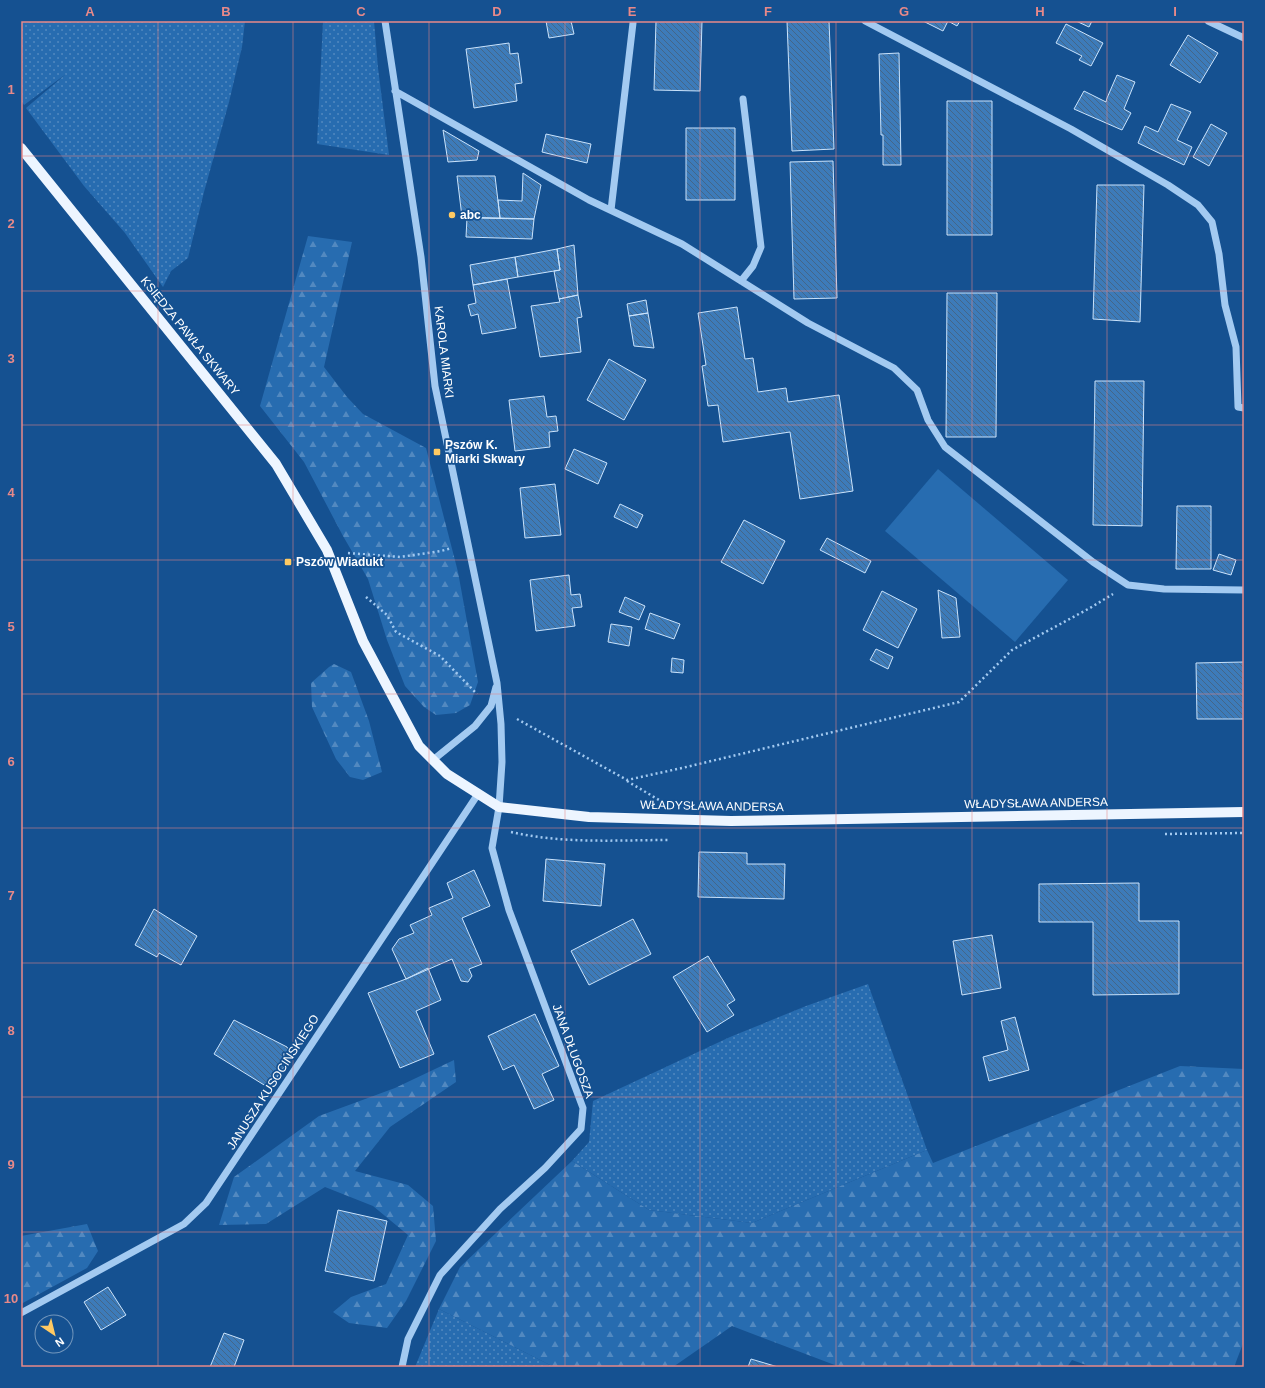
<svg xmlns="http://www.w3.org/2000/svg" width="1265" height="1388" viewBox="0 0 1265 1388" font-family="Arial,sans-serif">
  <defs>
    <pattern id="grass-dots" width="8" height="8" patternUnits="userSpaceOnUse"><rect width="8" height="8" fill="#276cb0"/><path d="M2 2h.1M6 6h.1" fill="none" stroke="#5289c0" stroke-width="1.8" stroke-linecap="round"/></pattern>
    <pattern id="forest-firs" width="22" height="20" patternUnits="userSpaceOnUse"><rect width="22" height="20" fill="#276cb0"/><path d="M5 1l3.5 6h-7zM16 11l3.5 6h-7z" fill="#5289c0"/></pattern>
    <pattern id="building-back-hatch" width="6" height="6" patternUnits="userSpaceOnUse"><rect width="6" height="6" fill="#3d7bb9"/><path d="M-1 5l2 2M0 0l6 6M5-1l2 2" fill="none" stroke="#468"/></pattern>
  </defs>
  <rect width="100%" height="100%" fill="#155191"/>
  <!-- grass -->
  <path fill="url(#grass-dots)" d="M21,21h224l-3,26 -13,55 -25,90 -16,66 -17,13 -8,16 -38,-54 -41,-47 -58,-78 40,-34 -42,31 -3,-5z
    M323,21h51l4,47 11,87 -72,-11z
    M868,984l59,166 -175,73 -103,-13 -77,-49 17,-19 4,-41 137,-64 76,-31z
    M439,1309l115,58h-139z"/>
  <!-- forest -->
  <path fill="url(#forest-firs)" d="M308,236l44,6 -28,125 23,30 16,17 63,34 32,124 20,110 -8,23 -14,8 -20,2 -12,-8 -19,-21 -18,-46 -19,-61 -25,-43 -39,-74 -44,-56z
    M334,664l17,8 18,49 13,51 -19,8 -13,-3 -14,-18 -24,-52 -1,-24 18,-16z
    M454,1060l2,22 -66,45 -35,44 53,14 25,21 3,35 -30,60 -19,27 -38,-5 -16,-11 18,-15 35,-13 22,-49 -35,-29 -48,-19 -59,37 -47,1 15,-48 85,-61 76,-28z
    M1180,1066l64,3v272l-10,26h-142l-20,-7 -5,7h-227l-108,-41 -59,41h-119l-115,-58 21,-42 112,-106 77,49 103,13 175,-73 6,13z
    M87,1224l11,27 -11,17 -66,36v-68z"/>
  <!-- pitch -->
  <path fill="#276cb0" d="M938,469l130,111 -53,62 -130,-111z"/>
  <!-- building -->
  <path fill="url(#building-back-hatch)" stroke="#cae3fc" d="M546,21h25l3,13 -25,4z
    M656,21h46l-2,70 -46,-1z
    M787,21h42l5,128 -42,2z
    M923,21h37l-3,5 -9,-5 -5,10z
    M1076,21h16l-3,6z
    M1066,24l37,19 -12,23 -12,-6 3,-4 -26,-13z
    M1188,35l30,18 -18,30 -30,-18z
    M509,43l1,11 8,-1 4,30 -7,1 2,17 -43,7 -8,-59z
    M899,53l2,112h-18v-30h-2l-2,-81z
    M1117,75l18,7 -11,27 7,4 -9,17 -48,-21 10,-18 22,11 1,-4z
    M947,101h45v134h-45z
    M1171,104l20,8 -14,28 15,7 -8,18 -46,-22 7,-17 13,6z
    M1211,124l16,9 -18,33 -16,-9z
    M686,128h49v72h-49z
    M443,130l36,21 -2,9 -29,2z
    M546,134l45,10 -4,19 -45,-11z
    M833,161l4,137 -43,1 -4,-137z
    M523,173l18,12 -7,34 -34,-1 -2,-18 24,1z
    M457,176h38l5,42 -38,-1z
    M1097,185h47l-4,137 -47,-3z
    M467,218l67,1 -2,20 -66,-2z
    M574,245l4,50 -19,4 -5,-28 6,-1 -3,-21z
    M557,249l3,21 -42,7 -3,-20z
    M515,257l3,20 -45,8 -3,-20z
    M507,279l9,49 -34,6 -4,-20 -7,2 -3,-11 8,-2 -3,-18z
    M947,293h50l-1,144h-50z
    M578,295l4,22 -5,1 4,34 -41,5 -9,-51 29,-4 -1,-3z
    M646,300l2,13 -19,3 -2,-12z
    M737,307l8,52 8,-1 5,34 28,-4 2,14 51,-7 14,96 -53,8 -10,-67 -67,10 -5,-37 -10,1 -6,-40 4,-1 -8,-52z
    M648,313l6,35 -20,-2 -5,-30z
    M609,359l37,21 -22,40 -37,-20z
    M1095,381h49l-2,145 -49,-1z
    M544,396l3,21 9,-1 2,15 -9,1 1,15 -35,4 -6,-51z
    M574,449l33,14 -9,21 -33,-15z
    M555,484l6,51 -36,3 -5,-50z
    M620,504l23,11 -6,13 -23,-11z
    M1177,506h34v63h-35z
    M744,520l41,21 -22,43 -42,-22z
    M827,538l44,23 -6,12 -45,-23z
    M1219,554l17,6 -5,15 -18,-5z
    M569,575l2,20 9,-1 2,13 -10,1 3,18 -39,5 -6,-51z
    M938,590l18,8 4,39 -18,1z
    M882,591l35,18 -19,39 -35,-18z
    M625,597l20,9 -6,14 -20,-8z
    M650,613l30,11 -6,15 -29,-10z
    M611,624l21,3 -3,19 -21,-4z
    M876,649l17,8 -5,12 -18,-9z
    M672,658l12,2 -1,13 -12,-1z
    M1244,662v57h-47l-1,-56z
    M699,852l48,1v11h38l-1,35 -86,-2z
    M546,859l59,5 -4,42 -58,-5z
    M474,870l16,36 -28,12 20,46 -13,5 3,7 -4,6 -7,-1 -9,-22 -46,20 -14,-30 7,-10 15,-6 -4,-8 22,-10 -3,-7 24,-10 -6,-15z
    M1139,883v38h40v73l-86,1v-73h-54v-38z
    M154,909l43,27 -16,29 -22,-12 -2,4 -22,-12z
    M633,919l18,35 -62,31 -18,-34z
    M992,935l9,53 -39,7 -9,-54z
    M708,956l27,44 -8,5 7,10 -27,17 -34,-55z
    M428,968l13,32 -25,11 18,43 -34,14 -32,-75 38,-14z
    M535,1014l24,52 -17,8 12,26 -20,9 -20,-44 -11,5 -15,-34z
    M1015,1017l14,53 -40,11 -6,-24 25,-7 -7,-29z
    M234,1020l53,27 5,9 -23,32 -55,-34z
    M338,1210l49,11 -13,60 -49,-10z
    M108,1287l18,28 -25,15 -17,-28z
    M224,1333l20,7 -10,27h-24z
    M751,1359l27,8h-30z"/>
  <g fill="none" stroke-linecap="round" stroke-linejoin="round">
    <!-- path -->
    <path stroke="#a3caf1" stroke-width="2.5" stroke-dasharray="2 3" stroke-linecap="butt" d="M348,553l52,4 41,-6 11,-3
      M366,597l21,18 9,17 44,24 37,38
      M517,719l110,61 55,-12 277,-66 53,-52 78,-42 23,-14
      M627,781l32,19
      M511,832c52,12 106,8 159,8
      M1165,834l79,-1"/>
    <!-- minor -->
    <path stroke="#a3caf1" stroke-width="7" d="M385,21l36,236 14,129 62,297 4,41 1,38 -3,45 -7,41 17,62 74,198 -2,21 -36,39 -45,41 -60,66 -32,64 -6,28
      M865,21l206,108 97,56 30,20 14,17 7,32 6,51 11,42 2,60 6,1
      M1208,21l36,17
      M395,91l194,109 93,44 126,79 86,45 23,22 11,30 17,27 148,115 35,23 36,4 80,1
      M611,210l22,-187
      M741,281l12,-15 8,-19 -18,-148
      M433,760l42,-34 16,-20 5,-19
      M21,1313l163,-89 22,-21 272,-409"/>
    <!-- major -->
    <path stroke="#edf5ff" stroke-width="10" d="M21,148l255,316 51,86 36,91 56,105 28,28 52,33 90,10 142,4 513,-9"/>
  </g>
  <!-- grid -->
  <path fill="none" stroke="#e88989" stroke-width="1" stroke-opacity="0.55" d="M158,21v1346M293,21v1346M429,21v1346M565,21v1346M700,21v1346M836,21v1346M972,21v1346M1107,21v1346M21,156h1223M21,291h1223M21,425h1223M21,560h1223M21,694h1223M21,828h1223M21,963h1223M21,1097h1223M21,1232h1223"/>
  <!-- markers -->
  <g fill="#ffca63" stroke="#155191" stroke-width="1.5">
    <circle cx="452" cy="215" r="4"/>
    <rect x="433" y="448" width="8" height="8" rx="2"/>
    <rect x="284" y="558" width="8" height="8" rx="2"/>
  </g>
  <g text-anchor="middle" stroke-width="3.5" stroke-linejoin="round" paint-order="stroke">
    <!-- poi labels -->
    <g font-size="12" font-weight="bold" fill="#fff" stroke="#155191" text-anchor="start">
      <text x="460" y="219">abc</text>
      <text x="445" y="449">Pszów K.<tspan x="445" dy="14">Miarki Skwary</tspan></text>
      <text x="296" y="566">Pszów Wiadukt</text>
    </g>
    <!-- street labels -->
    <g font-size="12" fill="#fff" stroke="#155191">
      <text transform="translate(190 336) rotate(51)" y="4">KSIĘDZA PAWŁA SKWARY</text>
      <text transform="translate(444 352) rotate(83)" y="4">KAROLA MIARKI</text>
      <text transform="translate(1036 803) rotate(-1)" y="4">WŁADYSŁAWA ANDERSA</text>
      <text transform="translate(712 806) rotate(1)" y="4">WŁADYSŁAWA ANDERSA</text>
      <text transform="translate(573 1051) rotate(70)" y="4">JANA DŁUGOSZA</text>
      <text transform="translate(273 1082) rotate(-57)" y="4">JANUSZA KUSOCIŃSKIEGO</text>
    </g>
  </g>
  <!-- border -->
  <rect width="1265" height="1388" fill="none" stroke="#155191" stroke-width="44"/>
  <!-- north arrow -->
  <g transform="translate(54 1334) rotate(145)"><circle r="19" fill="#155191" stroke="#7397bd"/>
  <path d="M0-3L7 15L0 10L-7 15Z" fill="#ffca63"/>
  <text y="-6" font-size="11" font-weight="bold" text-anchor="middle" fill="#ffffff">N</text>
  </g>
  <rect x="22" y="22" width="1221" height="1344" fill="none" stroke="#e88989" stroke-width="1.5"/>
  <g font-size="13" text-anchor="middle" font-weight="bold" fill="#e88989">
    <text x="90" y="16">A</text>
    <text x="226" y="16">B</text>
    <text x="361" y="16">C</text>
    <text x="497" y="16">D</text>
    <text x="632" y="16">E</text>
    <text x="768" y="16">F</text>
    <text x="904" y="16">G</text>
    <text x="1040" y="16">H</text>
    <text x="1175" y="16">I</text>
    <text x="11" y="94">1</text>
    <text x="11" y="228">2</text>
    <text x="11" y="363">3</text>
    <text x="11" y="497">4</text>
    <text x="11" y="631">5</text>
    <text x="11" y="766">6</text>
    <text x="11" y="900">7</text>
    <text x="11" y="1035">8</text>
    <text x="11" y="1169">9</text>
    <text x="11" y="1303">10</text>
  </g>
</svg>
